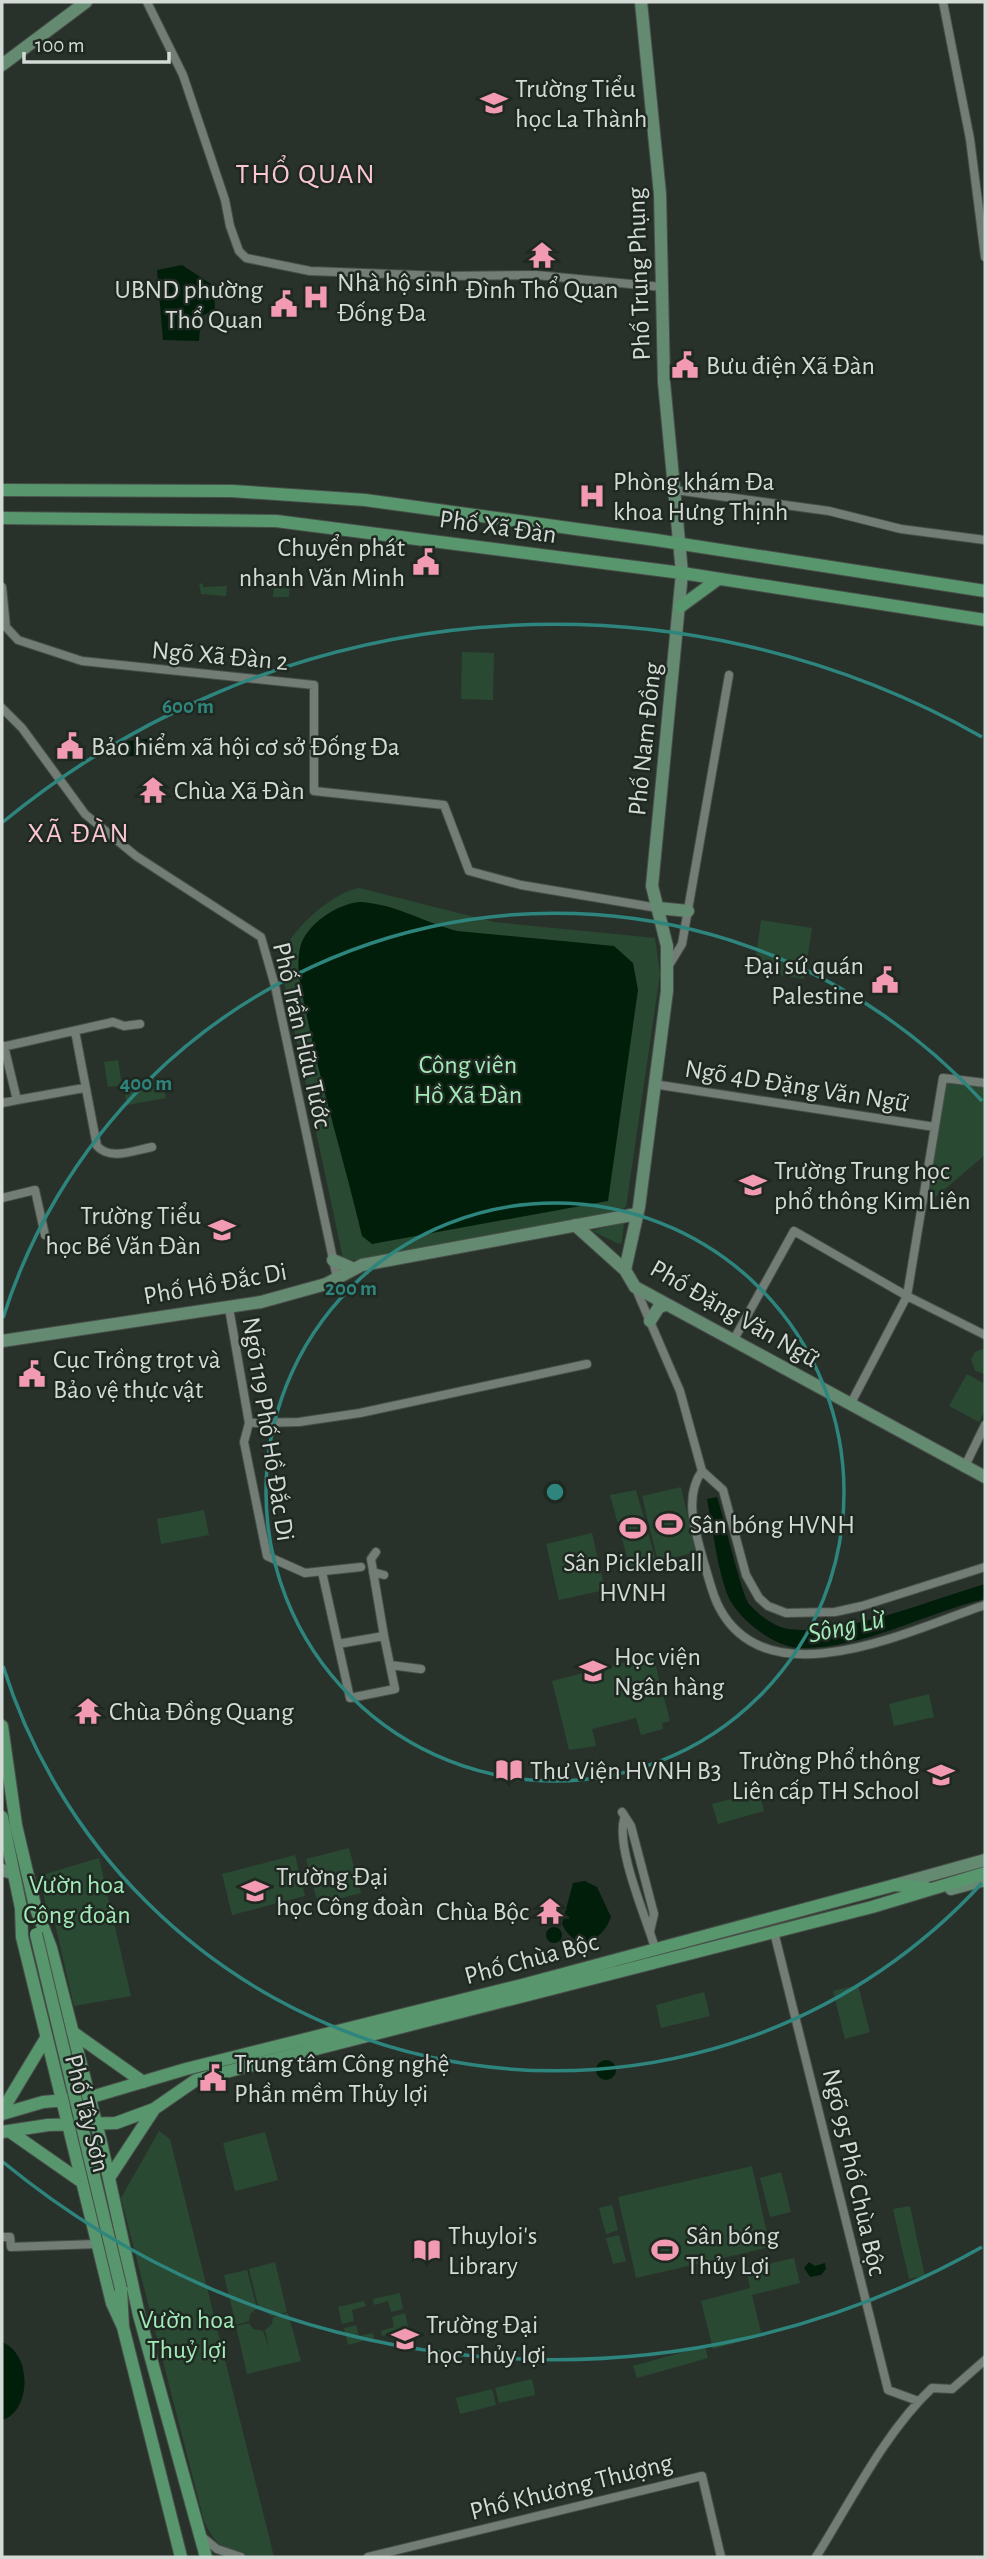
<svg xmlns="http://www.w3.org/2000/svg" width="987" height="2559" viewBox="0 0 987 2559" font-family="'Alegreya Sans',sans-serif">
  <rect width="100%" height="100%" fill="#28322b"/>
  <!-- green -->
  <path fill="#2a4933" d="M275,572l16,1 -2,24h-16z
    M199,583l4,1v3l24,-1 -1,10 -25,-2z
    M462,652l32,1 -1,47 -32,-1z
    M359,888l135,34 161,16 5,36 -34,233 -9,5 -260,49 -14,-3 -63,-295c3,-27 52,-71 79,-75z
    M761,920l51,8 -8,51 -50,-8z
    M118,1060l4,25 -14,2 -4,-25z
    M162,1077l4,21 -39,7 -4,-21z
    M946,1082l39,5v68l-58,49z
    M624,1222l-2,20 -3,2 -27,-13z
    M985,1348v26l-10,-3 -4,-12 4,-7z
    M967,1374l18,10v26l-6,12 -30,-16z
    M681,1487l15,65 -38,10 -16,-66z
    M636,1490l20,71 -26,7 -20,-73z
    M204,1510l5,25 -48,9 -4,-25z
    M592,1533l13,57 -46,10 -13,-56z
    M653,1655l17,66 -8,2 1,6 -22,6 -5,-17 -44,11 4,17 -27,4 -17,-69z
    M929,1694l5,23 -40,9 -5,-22z
    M759,1792l5,19 -46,13 -6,-20z
    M349,1848l12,45 -43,11 -12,-45z
    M295,1855l10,41 -73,19 -10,-41z
    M99,1858l32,138 -57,10 -19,-82 -6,-5 -10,-43z
    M858,1985l12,47 -25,7 -12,-48z
    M704,1992l6,24 -49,12 -5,-23z
    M159,2131l11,8 104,418c-37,0 -53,0 -70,-36l-83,-323z
    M265,2132l13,48 -43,11 -12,-48z
    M752,2166l18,81 -134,31 -18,-81z
    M781,2172l10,40 -21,5 -10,-39z
    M612,2205l6,25 -12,4 -7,-26z
    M910,2206l15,70 -16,3 -16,-70z
    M619,2235l7,26 -13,3 -7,-26z
    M794,2258l6,25 -48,12 10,41 -49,13 -12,-48 49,-13 -4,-19z
    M275,2262l12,50 -15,4 -13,-7 -10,-40z
    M247,2270l10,38 -7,6 -1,7 -13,4 -12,-50z
    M400,2293l3,16 -12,3 -3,-11 -14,4 -1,-6z
    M364,2301l2,5 -14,4 2,11 -12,3 -4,-17z
    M288,2313l13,48 -54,13 -11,-48 13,-3 4,6 10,2 6,17 -4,-18 7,-6 1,-7z
    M405,2313l4,17 -27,6 -1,-5 13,-4 -2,-10z
    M356,2325l3,11 14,-3 1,5 -26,7 -4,-17z
    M705,2346l3,12 -71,20 -4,-12z
    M532,2379l3,16 -36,8 -4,-15z
    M492,2389l4,16 -36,9 -4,-16z"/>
  <!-- water -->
  <path fill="#001e0a" d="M182,265l32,21 1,24 -14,6 -2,25 -36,-1 -6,-70z
    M154,738l1,16 -35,3 -1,-15z
    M360,902c36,2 63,20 97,29l157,15 19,17 5,27 -30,211 -236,43 -10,-8c-17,-73 -40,-145 -55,-219 -4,-22 -12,-46 -7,-69 5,-23 38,-45 60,-46z
    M717,1497c6,18 24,96 32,107 9,10 26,24 40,25 56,7 141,-29 196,-45v15c-60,14 -122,50 -185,49 -25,-1 -56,-25 -69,-46 -12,-21 -19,-77 -24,-103z
    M585,1881l12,6 14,30c-9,25 -35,37 -49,7l11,-41z
    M546 1935a8 8 0 1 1 16 0a8 8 0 1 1-16 0Z
    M596 2070a10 10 0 1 1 20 0a10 10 0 1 1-20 0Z
    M809,2262l6,4 10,-3 1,6 -5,6 -11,2 -6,-9z
    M2,2342c31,12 29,70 0,78z"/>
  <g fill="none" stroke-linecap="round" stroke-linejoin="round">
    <defs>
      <path id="street" d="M147,2l36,73 42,125 5,26 9,25 7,7 64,13 134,5 92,-1 126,12
        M943,2l27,137 15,118
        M675,490l154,21 72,18 84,11
        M2,587l4,40 12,13 64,21 232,24v106l130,14 25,66 52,14 137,23
        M2,708l20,20 63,86 51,42 125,81 14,49 62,292
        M668,967l14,-23 47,-269
        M75,1031l22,115c13,15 38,4 55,1
        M4,1046l13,54 67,-12
        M2,1047l111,-25 11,4 16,-2
        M653,1084l282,43
        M2,1103l15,-3
        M2,1198l33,-8 10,45
        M636,1289l44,102 22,80 21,19 23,85 13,23 9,8 18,7 49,-1 27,-6 123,-39
        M229,1308l20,115 -5,19 23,114 38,17 56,-6
        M733,1341l61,-110 113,65 78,39
        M850,1405l57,-109 36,-218 42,5
        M249,1423l50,-1 61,-9 227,-49
        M964,1468l21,-43
        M702,1471c-19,27 -6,62 2,92 5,15 8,32 16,46 50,92 195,19 265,-4
        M376,1552l-5,7 13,77
        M322,1572l28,126 45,-9 -5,-24
        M373,1572l11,3
        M338,1644l46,-8 6,29 31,4
        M622,1812l9,14 23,88 -4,17
        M624,1819c-8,30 22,98 31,129
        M774,1932l114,458 30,11
        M2,2237h8l1,10 86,-3
        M201,2536l16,13 24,8
        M368,2557l334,-81 19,81
        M816,2557c34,-54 69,-125 116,-169l20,1 33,-29"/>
      <path id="secondary" d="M2,65l84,-63
        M658,908l30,3
        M575,1225l50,45 10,17 350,190
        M333,1260l19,8
        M625,1270l14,-63 28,-216v-45l-15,-60 30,-313 -18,-191 -4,-188 -19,-192
        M650,1321l9,-14 6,-2
        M2,1341l259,-39 65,-18 36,-19 275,-51
        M2,1870l10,3
        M895,1885l90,-25
        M951,1889l34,-9"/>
      <path id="primary" d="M2,490l230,1 133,9 291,40 329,51
        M2,518l274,3 406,52 303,47
        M680,607l37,-27
        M2,1726l14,99 19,81 16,42 50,194 38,173 67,242
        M2,1817l19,91 1,29 90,366 11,24
        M71,2031l72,51
        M2,2111l44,-73
        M2,2114l41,-12 45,-4 98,-29 336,-84 373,-100 32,3
        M9,2131l73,51
        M2,2132l46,-7 68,-2 38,-14 42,-29 18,-5 658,-168 113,-34
        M109,2178l44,-67
        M121,2289l2,38 58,230"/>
    </defs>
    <!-- street casing -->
    <use href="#street" stroke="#484f49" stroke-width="10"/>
    <!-- secondary casing -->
    <use href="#secondary" stroke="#484f49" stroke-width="14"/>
    <!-- primary casing -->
    <use href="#primary" stroke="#484f49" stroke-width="14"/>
    <!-- street -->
    <use href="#street" stroke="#727d75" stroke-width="8"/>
    <!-- secondary -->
    <use href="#secondary" stroke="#658a72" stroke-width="12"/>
    <!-- primary -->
    <use href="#primary" stroke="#58976e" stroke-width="12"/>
    <defs>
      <path id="primary-bridge" d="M36,1934l85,355"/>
    </defs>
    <!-- primary-bridge casing -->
    <use href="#primary-bridge" stroke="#484f49" stroke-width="14" stroke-linecap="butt"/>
    <!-- primary-bridge -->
    <use href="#primary-bridge" stroke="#58976e" stroke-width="12"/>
  </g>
  <!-- distance rings -->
  <g fill="none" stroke="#2d857d" stroke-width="3.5">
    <circle cx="555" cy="1492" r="289"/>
    <path d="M982 1883A579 579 0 0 1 3 1666M3 1318A579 579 0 0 1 982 1101"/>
    <path d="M982 2247A868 868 0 0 1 3 2162M3 822A868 868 0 0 1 982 737"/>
  </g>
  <!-- icons -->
  <defs>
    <symbol id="school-bare" viewBox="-9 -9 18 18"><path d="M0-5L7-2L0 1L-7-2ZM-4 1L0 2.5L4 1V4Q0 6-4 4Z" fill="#f19ab1" stroke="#1f2821" stroke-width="2.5" paint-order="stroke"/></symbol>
    <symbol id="temple-bare" viewBox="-9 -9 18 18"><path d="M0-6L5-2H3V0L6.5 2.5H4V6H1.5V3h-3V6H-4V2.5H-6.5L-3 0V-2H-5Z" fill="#f19ab1" stroke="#1f2821" stroke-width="2.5" paint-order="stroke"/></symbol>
    <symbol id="hospital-bare" viewBox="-9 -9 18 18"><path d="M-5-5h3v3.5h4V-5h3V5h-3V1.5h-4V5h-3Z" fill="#f19ab1" stroke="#1f2821" stroke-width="2.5" paint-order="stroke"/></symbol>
    <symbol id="civic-bare" viewBox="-9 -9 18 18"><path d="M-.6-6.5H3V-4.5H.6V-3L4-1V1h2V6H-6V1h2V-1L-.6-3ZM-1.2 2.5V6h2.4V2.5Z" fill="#f19ab1" stroke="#1f2821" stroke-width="2.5" paint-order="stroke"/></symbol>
    <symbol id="stadium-bare" viewBox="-9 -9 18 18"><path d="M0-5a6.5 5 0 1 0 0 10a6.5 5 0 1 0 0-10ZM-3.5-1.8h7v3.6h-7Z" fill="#f19ab1" stroke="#1f2821" stroke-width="2.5" paint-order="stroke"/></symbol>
    <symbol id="university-bare" viewBox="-9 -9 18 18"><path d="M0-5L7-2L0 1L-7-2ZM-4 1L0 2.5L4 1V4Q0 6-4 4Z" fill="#f19ab1" stroke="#1f2821" stroke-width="2.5" paint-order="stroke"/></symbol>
    <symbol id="library-bare" viewBox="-9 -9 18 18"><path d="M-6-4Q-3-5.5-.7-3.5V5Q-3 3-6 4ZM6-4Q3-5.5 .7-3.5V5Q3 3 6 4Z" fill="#f19ab1" stroke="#1f2821" stroke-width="2.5" paint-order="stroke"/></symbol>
  </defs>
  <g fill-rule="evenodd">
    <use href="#school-bare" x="475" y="84" width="38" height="38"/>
    <use href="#temple-bare" x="523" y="236" width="38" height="38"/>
    <use href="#hospital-bare" x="297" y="278" width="38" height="38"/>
    <use href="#civic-bare" x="265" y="285" width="38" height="38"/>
    <use href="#civic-bare" x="666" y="346" width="38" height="38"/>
    <use href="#hospital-bare" x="573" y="477" width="38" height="38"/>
    <use href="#civic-bare" x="407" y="543" width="38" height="38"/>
    <use href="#civic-bare" x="51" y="727" width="38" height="38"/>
    <use href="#temple-bare" x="134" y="771" width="38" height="38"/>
    <use href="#civic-bare" x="866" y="961" width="38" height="38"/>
    <use href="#school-bare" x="734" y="1166" width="38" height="38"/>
    <use href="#school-bare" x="203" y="1211" width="38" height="38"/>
    <use href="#civic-bare" x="13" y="1355" width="38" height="38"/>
    <use href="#stadium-bare" x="650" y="1505" width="38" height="38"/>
    <use href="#stadium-bare" x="614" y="1509" width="38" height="38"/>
    <use href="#university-bare" x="574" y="1652" width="38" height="38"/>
    <use href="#temple-bare" x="69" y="1692" width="38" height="38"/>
    <use href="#library-bare" x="490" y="1751" width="38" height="38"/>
    <use href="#school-bare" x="922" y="1756" width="38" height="38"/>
    <use href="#university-bare" x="236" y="1872" width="38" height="38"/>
    <use href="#temple-bare" x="531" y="1892" width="38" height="38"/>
    <use href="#civic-bare" x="194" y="2059" width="38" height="38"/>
    <use href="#library-bare" x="408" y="2231" width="38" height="38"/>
    <use href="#stadium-bare" x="646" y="2231" width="38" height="38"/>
    <use href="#university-bare" x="386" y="2320" width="38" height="38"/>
  </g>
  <g text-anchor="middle" stroke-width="5" stroke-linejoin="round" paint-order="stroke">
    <!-- poi labels -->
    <g font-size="26" fill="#d4dad5" stroke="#1f2821" text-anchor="start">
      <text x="515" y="97">Trường Tiểu<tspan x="515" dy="30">học La Thành</tspan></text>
      <text x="337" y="291">Nhà hộ sinh<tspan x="337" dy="30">Đống Đa</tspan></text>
      <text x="263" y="298" text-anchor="end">UBND phường<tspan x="263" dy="30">Thổ Quan</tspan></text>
      <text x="542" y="298" text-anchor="middle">Đình Thổ Quan</text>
      <text x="706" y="374">Bưu điện Xã Đàn</text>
      <text x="613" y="490">Phòng khám Đa<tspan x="613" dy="30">khoa Hưng Thịnh</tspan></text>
      <text x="405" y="556" text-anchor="end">Chuyển phát<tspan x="405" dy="30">nhanh Văn Minh</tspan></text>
      <text x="91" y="755">Bảo hiểm xã hội cơ sở Đống Đa</text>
      <text x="174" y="799">Chùa Xã Đàn</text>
      <text x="864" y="974" text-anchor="end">Đại sứ quán<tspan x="864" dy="30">Palestine</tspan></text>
      <text x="774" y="1179">Trường Trung học<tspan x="774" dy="30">phổ thông Kim Liên</tspan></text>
      <text x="201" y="1224" text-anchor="end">Trường Tiểu<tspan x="201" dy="30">học Bế Văn Đàn</tspan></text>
      <text x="53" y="1368">Cục Trồng trọt và<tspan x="53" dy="30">Bảo vệ thực vật</tspan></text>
      <text x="690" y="1533">Sân bóng HVNH</text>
      <text x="633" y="1571" text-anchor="middle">Sân Pickleball<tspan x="633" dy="30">HVNH</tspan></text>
      <text x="614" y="1665">Học viện<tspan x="614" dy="30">Ngân hàng</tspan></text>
      <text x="109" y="1720">Chùa Đồng Quang</text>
      <text x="920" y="1769" text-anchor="end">Trường Phổ thông<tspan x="920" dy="30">Liên cấp TH School</tspan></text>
      <text x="530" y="1779">Thư Viện HVNH B3</text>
      <text x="276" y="1885">Trường Đại<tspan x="276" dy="30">học Công đoàn</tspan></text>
      <text x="529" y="1920" text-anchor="end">Chùa Bộc</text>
      <text x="234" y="2072">Trung tâm Công nghệ<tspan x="234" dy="30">Phần mềm Thủy lợi</tspan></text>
      <text x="448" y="2244">Thuyloi's<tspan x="448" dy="30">Library</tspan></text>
      <text x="686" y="2244">Sân bóng<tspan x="686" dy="30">Thủy Lợi</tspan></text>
      <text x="426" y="2333">Trường Đại<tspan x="426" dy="30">học Thủy lợi</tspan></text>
    </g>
    <!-- street labels -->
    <g font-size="26" fill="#d4dad5" stroke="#1f2821">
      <text transform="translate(638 274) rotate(-92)" y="9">Phố Trung Phụng</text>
      <text transform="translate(498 526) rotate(8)" y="9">Phố Xã Đàn</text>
      <text transform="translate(220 655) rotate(5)" y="9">Ngõ Xã Đàn 2</text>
      <text transform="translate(644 739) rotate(-84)" y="9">Phố Nam Đồng</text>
      <text transform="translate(303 1035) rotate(77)" y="9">Phố Trần Hữu Tước</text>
      <text transform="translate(797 1085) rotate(9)" y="9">Ngõ 4D Đặng Văn Ngữ</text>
      <text transform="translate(215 1283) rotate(-10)" y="9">Phố Hồ Đắc Di</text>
      <text transform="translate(735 1313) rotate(30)" y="9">Phố Đặng Văn Ngữ</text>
      <text transform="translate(269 1429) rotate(81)" y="9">Ngõ 119 Phố Hồ Đắc Di</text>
      <text transform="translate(531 1958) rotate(-15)" y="9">Phố Chùa Bộc</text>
      <text transform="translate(88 2113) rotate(76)" y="9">Phố Tây Sơn</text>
      <text transform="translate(855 2172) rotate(77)" y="9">Ngõ 95 Phố Chùa Bộc</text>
      <text transform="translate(571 2486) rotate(-14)" y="9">Phố Khương Thượng</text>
    </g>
    <!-- park labels -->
    <g font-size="26" fill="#a2eab7" stroke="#1f2821">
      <text x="468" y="1073">Công viên<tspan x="468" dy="30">Hồ Xã Đàn</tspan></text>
      <text x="77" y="1893">Vườn hoa<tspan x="77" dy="30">Công đoàn</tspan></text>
      <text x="187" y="2328">Vườn hoa<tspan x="187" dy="30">Thuỷ lợi</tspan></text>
    </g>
    <!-- neighbourhood labels -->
    <g font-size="28" letter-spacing="2" fill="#fac7d3" stroke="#1f2821">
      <text x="306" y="183">THỔ QUAN</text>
      <text x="79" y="842">XÃ ĐÀN</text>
    </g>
    <!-- water labels -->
    <g font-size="28" font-style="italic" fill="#a2eab7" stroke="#1f2821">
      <text transform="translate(846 1625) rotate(-12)" y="10">Sông Lừ</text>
    </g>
  </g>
  <circle cx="555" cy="1492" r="10" fill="#2d857d" stroke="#1f2821" stroke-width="3.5"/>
  <g font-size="21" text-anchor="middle" font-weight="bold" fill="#2d857d" stroke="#1f2821" stroke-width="5" stroke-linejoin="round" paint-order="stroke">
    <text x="188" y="713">600 m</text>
    <text x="146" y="1090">400 m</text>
    <text x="351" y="1295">200 m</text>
  </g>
  <!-- border -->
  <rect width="987" height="2559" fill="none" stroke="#d4dad5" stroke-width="7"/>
  <!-- scale -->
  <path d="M24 52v10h145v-10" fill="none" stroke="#d4dad5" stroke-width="3.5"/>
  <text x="35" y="52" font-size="21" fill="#d4dad5" stroke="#1f2821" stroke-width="5" paint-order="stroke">100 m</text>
</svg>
